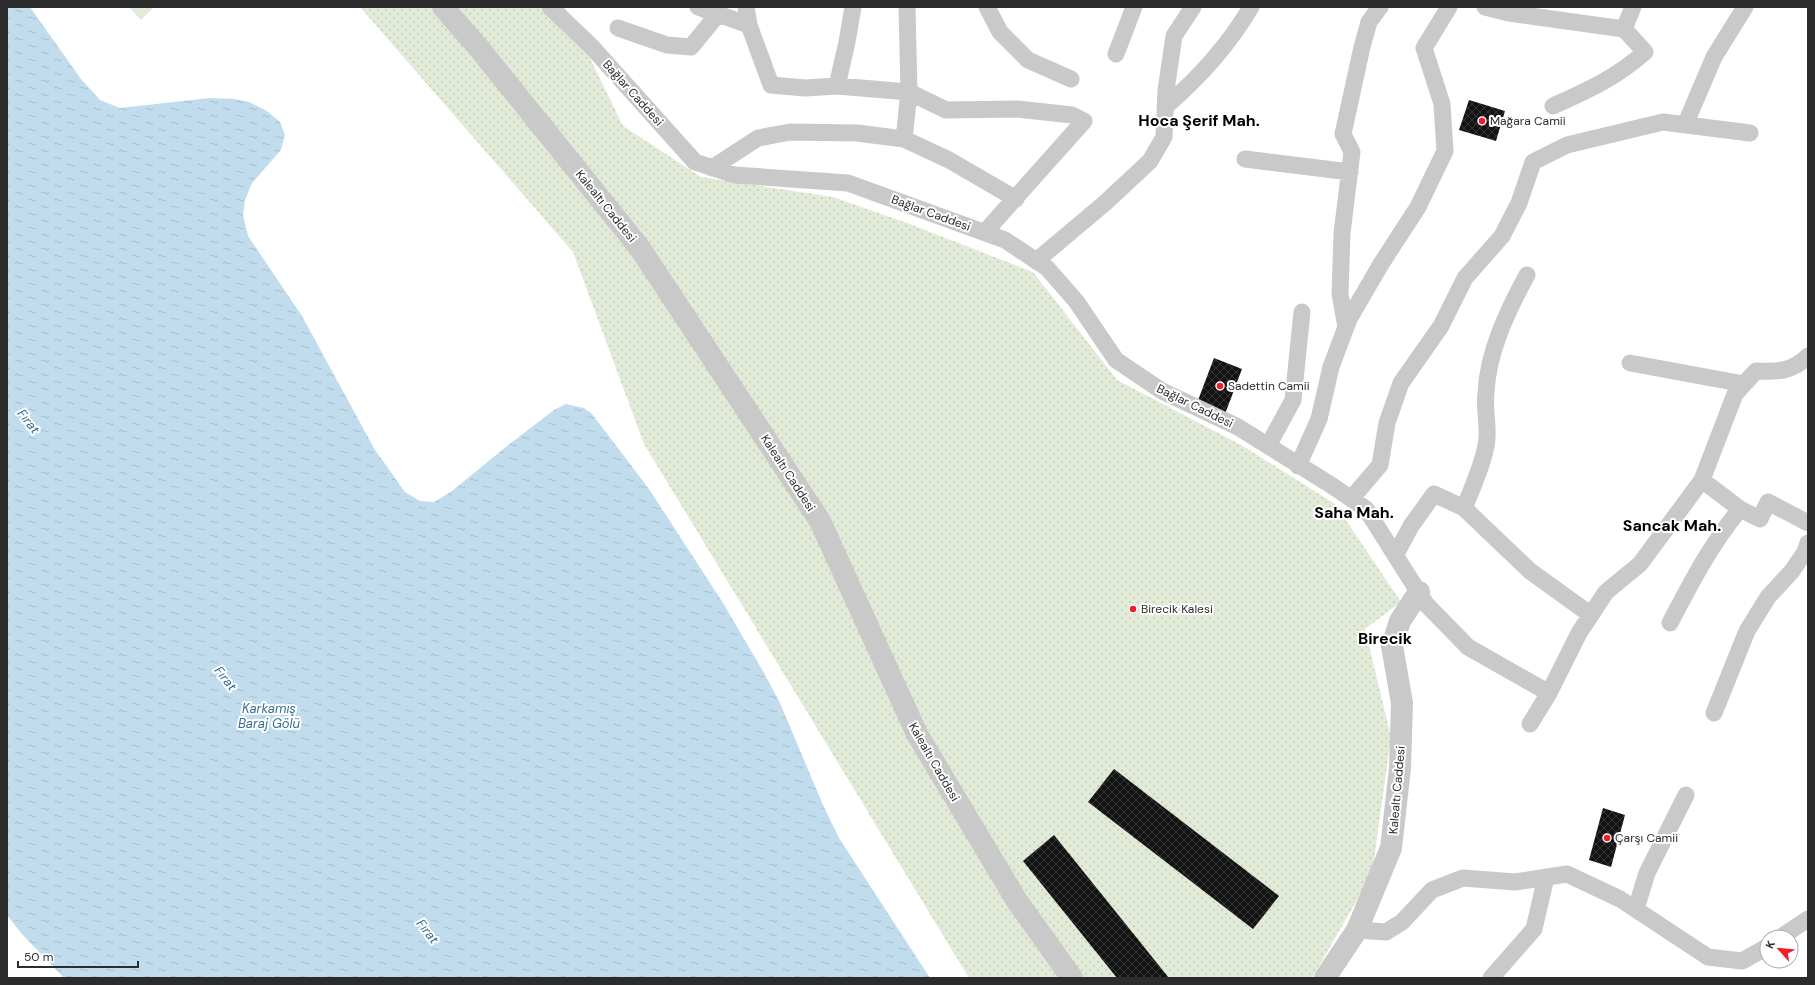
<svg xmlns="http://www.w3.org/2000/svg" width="1815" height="985" viewBox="0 0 1815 985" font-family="'DM Sans',sans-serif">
  <defs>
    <pattern id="park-dots" width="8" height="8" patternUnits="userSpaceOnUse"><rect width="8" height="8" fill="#e2ebd7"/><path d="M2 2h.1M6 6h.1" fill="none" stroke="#c2cab9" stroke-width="1.8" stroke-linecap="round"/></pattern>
    <pattern id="water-ripples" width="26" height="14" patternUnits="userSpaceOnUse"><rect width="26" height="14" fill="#c1dced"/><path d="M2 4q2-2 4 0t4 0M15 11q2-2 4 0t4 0" fill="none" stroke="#a6bdcb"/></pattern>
    <pattern id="building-cross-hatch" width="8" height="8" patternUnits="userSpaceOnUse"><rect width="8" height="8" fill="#131313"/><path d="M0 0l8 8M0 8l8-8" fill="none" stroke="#363636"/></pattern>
  </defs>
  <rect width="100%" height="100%" fill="#fff"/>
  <!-- park -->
  <path fill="url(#park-dots)" d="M360,7h205l58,119 78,51 132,20 74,26 126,49 84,108 126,66 92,58 66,98 -36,27 26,108 -19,137 -60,104h-343l-325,-534 -71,-192z"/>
  <!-- pitch -->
  <path fill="#e2ebd7" d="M129,7h25l-13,13z"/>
  <!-- water -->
  <path fill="url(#water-ripples)" d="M7,7h23l51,72 19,21 20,8 90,-10 25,1 14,3 18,9 13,11 5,13 -4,15 -29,33 -7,17 -2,15 5,21 54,80 73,134 30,42 15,9 14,1 18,-11 55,-45 47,-36 12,-6 18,4 8,6 57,75 74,114 41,70 16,30 43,102 16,33 91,140h-866l-43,-45 -14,-18z"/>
  <!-- building -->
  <path fill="url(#building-cross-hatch)" d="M1469,100l36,11 -9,30 -37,-11z
    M1214,358l28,11 -17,45 -28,-11z
    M1114,769l165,127 -26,33 -165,-127z
    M1603,808l22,7 -14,52 -22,-7z
    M1054,835l115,143h-52l-94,-117z"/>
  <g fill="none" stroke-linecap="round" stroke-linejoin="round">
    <!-- minor -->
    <path stroke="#c9c9c9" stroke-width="17" d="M550,7l41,39 104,116 40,13 113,8 157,57 42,28 29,33 40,59 46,31 76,36 93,58 35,24 60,95 42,43 81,46
      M698,7l51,18
      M746,7l3,18 22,60 34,3 32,-2 72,6 37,18 71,-1 55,6 12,6 -99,111
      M987,7l13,25 28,28 43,19
      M1485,7l24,6 115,16 9,-22
      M618,28l49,17 24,2 27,-33
      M1116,54l18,-47
      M837,86l10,-44 6,-35
      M1553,106c35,-16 63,-28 92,-54l-21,-23
      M1165,107c34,-29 63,-61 86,-100
      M1685,125l29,-68 31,-50
      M904,139l5,-47 -2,-85
      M1245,159l105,13
      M712,168l46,-30 32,-6 67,1 47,6 45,21 67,39
      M1036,261l69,-58 45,-42 14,-24 2,-47 8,-54 19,-29
      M1346,327l-6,-33 2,-61 10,-81 -9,-18 19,-87 7,-25 11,-15
      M1630,363l114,21
      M1268,446l25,-46 9,-88
      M1298,466l21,-47 12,-52 18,-48 32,-55 37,-57 27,-56 -3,-47 -18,-56 25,-41
      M1702,480l38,29 20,10 8,-17 40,21
      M1351,499l29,-34 7,-42 14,-40 40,-57 24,-48 37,-42 17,-33 14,-41 34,-17 96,-23 87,11
      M1464,508l66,63 61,44
      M1396,554l15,-28 23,-32 30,14c8,-19 22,-51 23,-70 1,-15 -3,-31 -1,-46 2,-41 22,-82 41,-117
      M1670,623c22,-42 40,-77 70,-114
      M1714,713l33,-82 21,-34 24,-26 13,-19 3,-9
      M1530,724l19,-31 30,-60 27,-41 34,-28 62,-84 33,-86 21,-23c21,1 36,1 52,-15
      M1636,909l11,-36 39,-78
      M1357,930l29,2 16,-10 30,-32 31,-12 52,4 52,-8 53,25 88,58 34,4 25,-14
      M1781,937l27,-18
      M1491,978l43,-49 12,-52"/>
    <!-- tertiary -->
    <path stroke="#c9c9c9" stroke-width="22" d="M443,7l35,40 161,200 181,274 97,213 100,167 55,77
      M1325,978l32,-48 34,-82 9,-80 2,-65 -10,-57 8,-25 19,-29"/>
  </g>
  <!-- markers -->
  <g fill="#f41c2a" stroke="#fff" stroke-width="1.5">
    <circle cx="1482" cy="121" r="4"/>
    <circle cx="1220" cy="386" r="4"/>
    <circle cx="1133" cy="609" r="4"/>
    <circle cx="1607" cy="838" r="4"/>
  </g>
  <g text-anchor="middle" stroke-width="4" stroke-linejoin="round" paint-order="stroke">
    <!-- street labels -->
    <g font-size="12" fill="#2c2c2c" stroke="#fff">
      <text transform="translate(633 93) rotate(48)" y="4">Bağlar Caddesi</text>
      <text transform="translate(606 206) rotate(51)" y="4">Kalealtı Caddesi</text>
      <text transform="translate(931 213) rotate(20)" y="4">Bağlar Caddesi</text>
      <text transform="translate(1195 406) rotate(26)" y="4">Bağlar Caddesi</text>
      <text transform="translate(788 473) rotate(57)" y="4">Kalealtı Caddesi</text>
      <text transform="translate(934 762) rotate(60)" y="4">Kalealtı Caddesi</text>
      <text transform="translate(1397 790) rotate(-85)" y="4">Kalealtı Caddesi</text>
    </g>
    <!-- poi labels -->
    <g font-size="12" fill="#2c2c2c" stroke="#fff" text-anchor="start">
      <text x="1490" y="125">Mağara Camii</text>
      <text x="1228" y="390">Sadettin Camii</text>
      <text x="1141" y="613">Birecik Kalesi</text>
      <text x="1615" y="842">Çarşı Camii</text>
    </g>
    <!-- water labels -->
    <g font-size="13" font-style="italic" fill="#346e94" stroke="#fff">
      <text transform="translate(29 421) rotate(52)" y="5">Fırat</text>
      <text transform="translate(226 678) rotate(52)" y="5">Fırat</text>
      <text x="269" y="713">Karkamış<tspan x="269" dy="15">Baraj Gölü</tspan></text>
      <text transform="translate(428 931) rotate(52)" y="5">Fırat</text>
    </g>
    <!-- district labels -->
    <g font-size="16" font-weight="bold" fill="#000" stroke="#fff">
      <text x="1199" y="126">Hoca Şerif Mah.</text>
      <text x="1354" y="518">Saha Mah.</text>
      <text x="1672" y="531">Sancak Mah.</text>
      <text x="1385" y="644">Birecik</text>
    </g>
  </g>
  <!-- border -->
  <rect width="1815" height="985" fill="none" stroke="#2c2c2c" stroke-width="16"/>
  <!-- north arrow -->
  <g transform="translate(1779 949) rotate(297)"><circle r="19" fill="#ffffff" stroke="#ababab"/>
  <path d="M0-3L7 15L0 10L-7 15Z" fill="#f41c2a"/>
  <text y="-6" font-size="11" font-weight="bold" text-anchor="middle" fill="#2c2c2c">K</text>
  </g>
  <!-- scale -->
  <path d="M18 961v6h120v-6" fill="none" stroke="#2c2c2c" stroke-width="2"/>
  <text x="24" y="961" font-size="12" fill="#2c2c2c" stroke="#ffffff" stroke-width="3" paint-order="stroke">50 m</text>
</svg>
